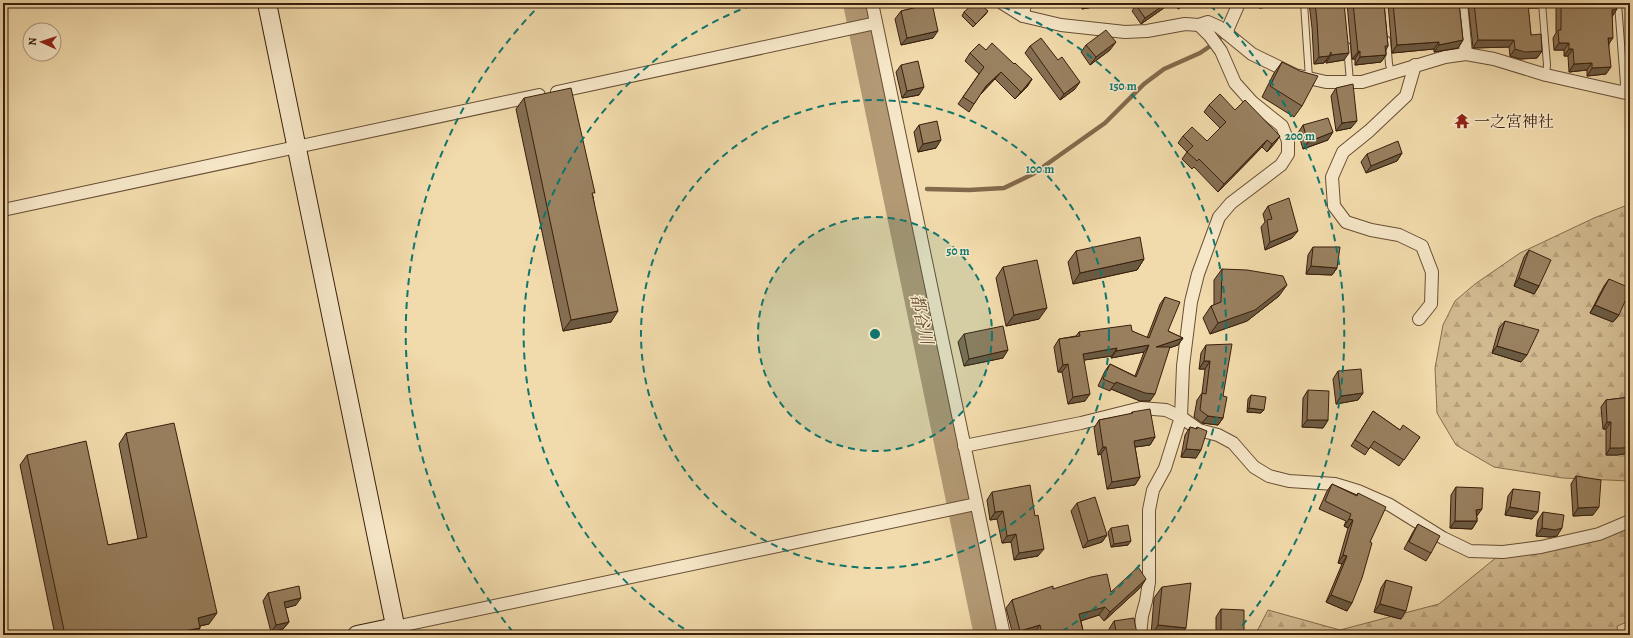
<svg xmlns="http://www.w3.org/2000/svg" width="1633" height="638" font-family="Alegreya,'Noto Serif JP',serif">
<defs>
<pattern id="forest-firs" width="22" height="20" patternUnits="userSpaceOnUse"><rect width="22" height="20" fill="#d2ba90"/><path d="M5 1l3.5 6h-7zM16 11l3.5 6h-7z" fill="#b59f7b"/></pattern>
</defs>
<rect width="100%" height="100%" fill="#f1daab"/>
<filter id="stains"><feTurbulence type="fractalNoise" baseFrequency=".005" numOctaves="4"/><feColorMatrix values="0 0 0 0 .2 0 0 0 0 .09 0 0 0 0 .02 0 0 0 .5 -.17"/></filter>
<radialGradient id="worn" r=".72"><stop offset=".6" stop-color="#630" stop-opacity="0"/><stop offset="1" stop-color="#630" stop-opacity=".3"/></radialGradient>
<!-- forest -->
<g fill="url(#forest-firs)" stroke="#866c4e">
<polygon points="1630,204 1630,481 1563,478 1494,467 1456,445 1437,413 1435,368 1443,325 1455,301 1475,284 1520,253 1594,218"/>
<polygon points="1630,521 1630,621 1617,626 1618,635 1255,635 1268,610 1340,630 1439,604 1503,552"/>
</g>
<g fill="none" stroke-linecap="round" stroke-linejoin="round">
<!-- stream -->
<polyline stroke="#83694b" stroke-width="4.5" points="927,189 969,190 1004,188 1033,174 1105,123 1144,84 1164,69 1200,53 1219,40 1223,30"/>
<!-- river -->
<polyline stroke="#b39a75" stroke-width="28" points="857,3 988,635"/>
<!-- lane casing -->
<g stroke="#684e34" stroke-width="8">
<g id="lane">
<polyline points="1304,3 1309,78"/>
<polyline points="1542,3 1547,65 1546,75"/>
<polyline points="1618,3 1624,84 1622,93"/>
<polyline points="1387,40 1389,64 1391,72"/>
<polyline points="1347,46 1350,82"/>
</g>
</g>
<!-- street casing -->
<g stroke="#684e34" stroke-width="14">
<g id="street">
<polyline points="872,3 1004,635"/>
<polyline points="1002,3 1023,16 1061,25 1125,32 1147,31 1185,24 1199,25 1208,22 1219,27 1252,54 1295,75 1326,82 1362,82 1445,57 1466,54 1494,59 1546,75 1630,94"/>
<polyline points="1461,3 1466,54"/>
<polyline points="1023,16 1025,3"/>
<polyline points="1226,33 1239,3"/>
<polyline points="1415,65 1406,96 1369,131 1343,152 1332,177 1334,206 1346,222 1371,230 1399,235 1422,246 1432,272 1431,304 1419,319"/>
<polyline points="557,92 876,23"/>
<polyline points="3,210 539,95"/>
<polyline points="964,446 1081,423 1141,408 1166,410 1181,417 1199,430 1218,435 1233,443 1254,467 1269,476 1289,481 1335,484 1358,491 1390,505 1443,538 1470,551 1503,552 1541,547 1599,534 1630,521"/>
<polyline points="395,627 976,504"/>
<polyline points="1140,635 1142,616 1146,601 1149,582 1149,510 1153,490 1165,468 1181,417 1183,366 1191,302 1198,274 1219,217 1231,203 1281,165 1288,154 1288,141 1282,126 1252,102 1235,83 1221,51 1210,36 1199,25"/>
</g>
</g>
<!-- secondary casing -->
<g stroke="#3a1f0c" stroke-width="20">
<g id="secondary">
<polyline points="267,3 397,635"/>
<polyline points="357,635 395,627"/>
</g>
</g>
<!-- lane -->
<use href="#lane" stroke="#f6e7c8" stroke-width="6"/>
<!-- street -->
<use href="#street" stroke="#f6e7c8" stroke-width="12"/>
<!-- secondary -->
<use href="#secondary" stroke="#f6e7c8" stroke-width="18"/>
</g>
<!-- wall -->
<g fill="#846e52" stroke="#3a1f0c">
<polygon points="916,3 932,3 933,38 901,45 895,19 901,11 913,8"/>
<polygon points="1081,3 1105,3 1104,5 1082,9"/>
<polygon points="1139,3 1171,3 1141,24 1132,11 1136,5"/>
<polygon points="1174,3 1187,3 1178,9"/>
<polygon points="1259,3 1300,3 1300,4 1259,8"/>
<polygon points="1309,3 1344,3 1344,60 1326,63 1326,60 1324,63 1314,64 1312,28"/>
<polygon points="1347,3 1384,3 1388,46 1386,50 1386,55 1381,62 1355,65 1355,59 1352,59"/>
<polygon points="1388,3 1459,3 1463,40 1458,48 1434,52 1434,49 1392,53"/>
<polygon points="1468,3 1541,3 1538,8 1528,8 1531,35 1542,51 1537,58 1520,59 1510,56 1509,47 1473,48"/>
<polygon points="1546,3 1617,3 1612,17 1609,44 1606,74 1587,76 1587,70 1569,72 1568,56 1564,56 1564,50 1554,50 1553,38 1556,33 1556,7 1547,7"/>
<polygon points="988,11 985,15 973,27 962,16 964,12"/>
<polygon points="1086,45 1110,50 1090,65 1081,52"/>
<polygon points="1030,46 1058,60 1075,89 1060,100 1025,53"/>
<polygon points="986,50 1014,64 1032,79 1027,87 1015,99 995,79 981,93 969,112 958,104 979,74 965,61 970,53"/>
<polygon points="1282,62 1302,106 1294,117 1262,97 1274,73"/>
<polygon points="901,65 919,95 902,98 896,72"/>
<polygon points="1336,88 1351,128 1336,131 1331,96"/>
<polygon points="524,98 593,196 611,322 563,331 516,109"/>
<polygon points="1209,105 1235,110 1280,136 1275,143 1267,152 1262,147 1218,192 1194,167 1192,169 1182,159 1187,152 1178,143 1183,136 1207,141 1220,128 1204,112"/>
<polygon points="919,125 936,148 918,152 914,132"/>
<polygon points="1303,125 1328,140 1303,149 1298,133"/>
<polygon points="1402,153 1397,161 1366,173 1361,162 1367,154"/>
<polygon points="1268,206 1292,238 1265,250 1261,227 1265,222 1263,214"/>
<polygon points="1313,247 1337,268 1332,275 1306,274 1308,255"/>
<polygon points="1529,250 1539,286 1534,294 1514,286 1524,257"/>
<polygon points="1076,251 1144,259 1137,270 1073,284 1068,262"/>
<polygon points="1003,267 1039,319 1006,326 996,278"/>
<polygon points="1222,269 1279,296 1247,321 1210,334 1203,318 1211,306 1214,305 1214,280"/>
<polygon points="1609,279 1619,315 1613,322 1590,313 1604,286"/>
<polygon points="1165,297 1168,331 1183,338 1178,345 1169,348 1150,401 1140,401 1111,389 1110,391 1098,386 1105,371 1110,364 1135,376 1144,352 1111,358 1112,356 1084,360 1085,401 1068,404 1062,372 1058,372 1054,347 1059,339 1076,336 1079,332 1132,331 1147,338 1160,304"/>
<polygon points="1505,321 1521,362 1492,353 1499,328"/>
<polygon points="964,334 1003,358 964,366 958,342"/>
<polygon points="1206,345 1223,396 1223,418 1218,425 1202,423 1194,417 1197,400 1202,393 1205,369 1199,369 1201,353"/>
<polygon points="1338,371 1363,393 1358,400 1336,404 1333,379"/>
<polygon points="1308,390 1328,420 1323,428 1302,427 1303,398"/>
<polygon points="1251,395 1264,410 1261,413 1247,412 1248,399"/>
<polygon points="1630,397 1630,453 1617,455 1606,455 1606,429 1603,429 1601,407 1606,400"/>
<polygon points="1373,411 1400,430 1420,437 1399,466 1370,447 1365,455 1351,446"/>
<polygon points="1132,412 1155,437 1150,445 1135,447 1140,477 1135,485 1107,489 1101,454 1098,455 1094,428 1099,420 1131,414"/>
<polygon points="1190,427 1196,429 1197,427 1196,458 1181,457 1185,435"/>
<polygon points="126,433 209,624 200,626 200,628 195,635 55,635 20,465 27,455 108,545 138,539 119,444"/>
<polygon points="1576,476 1593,515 1573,516 1571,484"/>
<polygon points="1332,484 1357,495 1358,493 1370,542 1347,611 1326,602 1342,564 1338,563 1348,528 1344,526 1346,521 1319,509 1327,491"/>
<polygon points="1456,487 1477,517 1477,521 1472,529 1450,528 1451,495"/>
<polygon points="1513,489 1532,519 1505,515 1508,496"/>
<polygon points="992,492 1038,556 1014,560 1011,542 1002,543 997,519 990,520 987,500"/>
<polygon points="1077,503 1107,535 1102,542 1083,548 1071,511"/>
<polygon points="1543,512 1557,536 1550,537 1536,536 1538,520"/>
<polygon points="1418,524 1431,553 1426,561 1404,549 1413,532"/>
<polygon points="1111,528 1128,545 1111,547 1108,532"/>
<polygon points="1386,580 1401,619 1374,612 1381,588"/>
<polygon points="1141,587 1104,621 1099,615 1081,621 1084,635 1035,635 1034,633 1026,635 1013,635 1006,608 1012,600 1053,589 1111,592"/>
<polygon points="1162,587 1181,635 1151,635 1154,598"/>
<polygon points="268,593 296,605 285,608 289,622 283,629 271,632 263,601"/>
<polygon points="1221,609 1244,635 1216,635 1216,617"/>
<polygon points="1114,621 1137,634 1136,635 1110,635 1109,629"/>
</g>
<!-- shaded-wall -->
<g fill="#6b5a42" stroke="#3a1f0c">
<polygon points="1086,3 1105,3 1104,5 1082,9"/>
<polygon points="1167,3 1171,3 1141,24 1145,18"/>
<polygon points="1184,3 1187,3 1178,9 1181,5"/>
<polygon points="1262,3 1300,3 1300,4 1259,8"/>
<polygon points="1526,3 1541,3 1538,8 1522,8"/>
<polygon points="1550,3 1558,3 1556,7 1547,7"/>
<polygon points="1617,9 1612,17 1612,10"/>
<polygon points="938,31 933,38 901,45 907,38"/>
<polygon points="1608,38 1613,38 1608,45"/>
<polygon points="1463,40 1458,48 1434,52 1439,45"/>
<polygon points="1478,40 1514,40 1509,47 1473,48"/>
<polygon points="1116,42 1110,50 1090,65 1096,57"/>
<polygon points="1439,42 1434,49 1392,53 1397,45"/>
<polygon points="1559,43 1569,43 1564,50 1554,50"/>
<polygon points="1515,49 1542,51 1537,58 1520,59 1510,56"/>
<polygon points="1569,49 1573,49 1568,56 1564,56"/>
<polygon points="1360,51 1355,59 1352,59 1358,52"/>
<polygon points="1349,53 1344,60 1326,63 1331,55"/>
<polygon points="1386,55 1381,62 1355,65 1360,57"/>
<polygon points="1329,56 1324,63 1314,64 1319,57"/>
<polygon points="1592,63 1587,70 1569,72 1574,64"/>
<polygon points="1611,67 1606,74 1587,76 1592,68"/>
<polygon points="1001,72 995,79 981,94 986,86"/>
<polygon points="1032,79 1027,87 1015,99 1021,92"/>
<polygon points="1080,82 1075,89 1060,100 1064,94"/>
<polygon points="924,87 919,95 902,98 907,91"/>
<polygon points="1357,121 1351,128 1336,131 1342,123"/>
<polygon points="1333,132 1328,140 1303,149 1308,142"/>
<polygon points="1280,136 1275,143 1267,152 1272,144"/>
<polygon points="941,140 936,148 918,152 923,144"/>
<polygon points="1267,140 1262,147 1218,192 1224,184"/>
<polygon points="1402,153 1397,161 1366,173 1371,166"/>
<polygon points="1298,231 1292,238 1265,250 1270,242"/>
<polygon points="1144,259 1137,270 1073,284 1080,273"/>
<polygon points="1311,266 1337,268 1332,275 1306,274"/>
<polygon points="1519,278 1539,286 1534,294 1514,286"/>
<polygon points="1287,285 1279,296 1247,321 1210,334 1218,323"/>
<polygon points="1595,305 1619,315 1613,322 1590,313"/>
<polygon points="1047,308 1039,319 1006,326 1014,315"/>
<polygon points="618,311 611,322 563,331 571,320"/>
<polygon points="1183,338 1178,345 1151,354 1156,347"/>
<polygon points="1149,345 1144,352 1111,358 1116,351"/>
<polygon points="1497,346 1527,355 1521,362 1492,353"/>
<polygon points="1117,348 1112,356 1078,361 1083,354"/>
<polygon points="1008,350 1003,358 964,366 969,359"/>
<polygon points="1204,361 1210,361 1205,369 1199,369"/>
<polygon points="1068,364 1062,372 1058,372 1063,365"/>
<polygon points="1116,382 1155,394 1150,401 1140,401 1111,389"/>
<polygon points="1363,393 1358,400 1336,404 1341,396"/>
<polygon points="1090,394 1085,401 1068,404 1073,397"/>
<polygon points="1249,408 1264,410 1261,413 1247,412"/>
<polygon points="1208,416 1223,418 1218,425 1202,423"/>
<polygon points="1307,420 1328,420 1323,428 1302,427"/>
<polygon points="1607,422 1611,422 1606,429 1603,429"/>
<polygon points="1155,437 1150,445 1128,448 1134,441"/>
<polygon points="1103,447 1106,447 1101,454 1098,455"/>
<polygon points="1630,447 1630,453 1617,455 1606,455 1610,448"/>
<polygon points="1186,449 1201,450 1196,458 1181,457"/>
<polygon points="1140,477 1135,485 1107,489 1112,482"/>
<polygon points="1510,507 1538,512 1532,519 1505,515"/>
<polygon points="1599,507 1593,515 1573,516 1578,508"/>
<polygon points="1482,509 1477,516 1476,510"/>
<polygon points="1003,511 997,519 990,520 995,512"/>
<polygon points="1349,519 1353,520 1348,528 1344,526"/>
<polygon points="1455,521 1477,521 1472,529 1450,528"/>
<polygon points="1542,528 1562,528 1557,536 1550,537 1536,536"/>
<polygon points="1016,534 1011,542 1002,543 1007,536"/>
<polygon points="1107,535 1102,542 1083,548 1088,541"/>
<polygon points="1131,541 1128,545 1111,547 1114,544"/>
<polygon points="1044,549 1038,556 1014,560 1019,553"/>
<polygon points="1343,555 1347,556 1342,564 1338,563"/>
<polygon points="1146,579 1141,587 1104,621 1110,612"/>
<polygon points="1331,595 1352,603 1347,611 1326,602"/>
<polygon points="301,598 296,605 279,610 284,602"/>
<polygon points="1380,604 1406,611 1401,619 1374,612"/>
<polygon points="1105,607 1099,615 1073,623 1079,614"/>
<polygon points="217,613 209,624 190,628 198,618"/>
<polygon points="289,622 283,629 271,632 276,625"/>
<polygon points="1040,625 1034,633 1026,635 1016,635 1020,631"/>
<polygon points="1158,625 1186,628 1181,635 1152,635"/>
<polygon points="200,628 195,635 175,635 179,632"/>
</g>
<!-- building -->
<g fill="#99805f" stroke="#3a1f0c">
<polygon points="917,3 932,3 938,31 907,38 901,11 918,7"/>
<polygon points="974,3 979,3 988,11 976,24 964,12"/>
<polygon points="1139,3 1167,3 1145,18 1136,5"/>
<polygon points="1179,3 1184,3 1181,5"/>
<polygon points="1315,3 1344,3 1349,53 1331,55 1331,52 1329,56 1319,57 1317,21"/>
<polygon points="1353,3 1384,3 1388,46 1385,46 1386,55 1360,57 1360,51 1358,52"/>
<polygon points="1393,3 1459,3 1463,40 1439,45 1439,42 1397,45"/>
<polygon points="1474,3 1528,3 1531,35 1541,34 1542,51 1525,52 1515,49 1514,40 1478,40"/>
<polygon points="1561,3 1617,3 1617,9 1612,10 1613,38 1608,38 1611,67 1592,68 1592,63 1574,64 1573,49 1569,49 1569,43 1559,43 1558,30 1561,30"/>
<polygon points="1106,30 1116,42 1096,57 1086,45"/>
<polygon points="1041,38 1058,60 1062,57 1080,82 1064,94 1030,46"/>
<polygon points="992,43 1014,64 1015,63 1032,79 1021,92 1001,72 986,86 974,104 963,97 984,67 970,53 979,44 986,50"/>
<polygon points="918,61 924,87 907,91 901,65"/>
<polygon points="1282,62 1300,71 1318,76 1302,106 1270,86"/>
<polygon points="1353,84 1357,121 1342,123 1336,88"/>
<polygon points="571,88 595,193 592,193 618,311 571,320 524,98"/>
<polygon points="1220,94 1235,110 1245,100 1280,136 1272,144 1267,140 1224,184 1199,159 1197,161 1187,152 1193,146 1183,136 1192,127 1207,141 1226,122 1209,105"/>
<polygon points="1328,118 1333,132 1308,142 1303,125"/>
<polygon points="937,121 941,140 923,144 919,125"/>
<polygon points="1398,141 1402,153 1371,166 1367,154"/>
<polygon points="1289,198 1298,231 1270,242 1267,220 1272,219 1268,206"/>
<polygon points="1140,237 1144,259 1080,273 1076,251"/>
<polygon points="1313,247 1340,247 1337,268 1311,266"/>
<polygon points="1529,250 1551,260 1539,286 1519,278"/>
<polygon points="1037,260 1047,308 1014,315 1003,267"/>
<polygon points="1222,269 1247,270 1283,276 1287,285 1255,310 1218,323 1211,306 1221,302"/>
<polygon points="1609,279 1630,288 1630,290 1619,315 1595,305"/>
<polygon points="1165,297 1180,302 1168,331 1183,338 1156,347 1170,347 1155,394 1145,393 1116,382 1115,384 1103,379 1110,364 1136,377 1149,345 1116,351 1117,348 1083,354 1090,394 1073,397 1068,364 1063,365 1059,339 1080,336 1079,332 1131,325 1132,331 1149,338"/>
<polygon points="1505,321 1539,330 1527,355 1497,346"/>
<polygon points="1003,326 1008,350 969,359 964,334"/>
<polygon points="1232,344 1223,396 1227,397 1223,418 1208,416 1200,410 1202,393 1206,394 1210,361 1204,361 1206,345"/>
<polygon points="1361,369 1363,393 1341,396 1338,371"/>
<polygon points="1308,390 1329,391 1328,420 1307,420"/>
<polygon points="1251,395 1266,397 1264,410 1249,408"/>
<polygon points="1630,397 1630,447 1622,448 1610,448 1611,422 1607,422 1606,400"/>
<polygon points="1150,409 1155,437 1134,441 1140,477 1112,482 1106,447 1103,447 1099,420 1133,413 1132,412"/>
<polygon points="1373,411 1400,430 1403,425 1420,437 1404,460 1374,441 1369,449 1355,440"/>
<polygon points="174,423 217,613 198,618 200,628 179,632 180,634 175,635 65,635 27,455 86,441 108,545 147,537 126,433"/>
<polygon points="1190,427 1197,429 1197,427 1207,431 1201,450 1186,449"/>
<polygon points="1576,476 1601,480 1599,507 1578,508"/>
<polygon points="1332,484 1357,496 1358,493 1386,507 1370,542 1372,543 1362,578 1352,603 1331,595 1347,556 1343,555 1353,520 1349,519 1351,514 1325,501"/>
<polygon points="1030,485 1035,516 1038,515 1044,549 1019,553 1016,534 1007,536 1003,511 995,512 992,492"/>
<polygon points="1456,487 1483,488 1482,509 1476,510 1477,521 1455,521"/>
<polygon points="1513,489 1540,492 1538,512 1510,507"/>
<polygon points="1095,497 1107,535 1088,541 1077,503"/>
<polygon points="1543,512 1564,515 1562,528 1555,530 1542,528"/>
<polygon points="1418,524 1440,536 1431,553 1409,542"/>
<polygon points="1128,525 1131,541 1114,544 1111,528"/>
<polygon points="1138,567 1146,579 1110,612 1105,607 1079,614 1084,635 1042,635 1040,625 1020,631 1012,600 1053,586 1053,589 1091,577 1107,574 1111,592"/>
<polygon points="1386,580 1412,587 1406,611 1380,604"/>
<polygon points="1191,583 1186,628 1158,625 1162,587"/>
<polygon points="299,586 301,598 284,602 289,622 276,625 268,593"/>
<polygon points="1221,609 1244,610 1244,635 1221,635"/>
<polygon points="1134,618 1137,634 1129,635 1117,635 1114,621"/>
</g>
<!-- distance rings -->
<circle cx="875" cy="334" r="117" fill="#0f766e" fill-opacity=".12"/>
<g fill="none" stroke="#0f766e" stroke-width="2" stroke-dasharray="7 5">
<circle cx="875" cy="334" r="117"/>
<circle cx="875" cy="334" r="234"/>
<path d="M694 635A351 351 0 0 1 758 3M992 3A351 351 0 0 1 1056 635"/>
<path d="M513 632A469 469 0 0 1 540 5M1210 5A469 469 0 0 1 1237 632"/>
</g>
<!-- icons -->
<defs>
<g id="temple-bare" transform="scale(1.2)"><path d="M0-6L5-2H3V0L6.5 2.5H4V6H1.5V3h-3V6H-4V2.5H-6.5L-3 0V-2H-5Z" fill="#8f2418" stroke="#f6e7c8" stroke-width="2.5" paint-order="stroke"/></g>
</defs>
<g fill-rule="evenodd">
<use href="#temple-bare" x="1462" y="121"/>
</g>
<g text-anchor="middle" stroke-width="3" stroke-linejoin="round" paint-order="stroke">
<!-- poi labels -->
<g font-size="16" fill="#3a1f0c" stroke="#f6e7c8" text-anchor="start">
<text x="1474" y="127">一之宮神社</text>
</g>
<!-- water labels -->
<g font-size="17" font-style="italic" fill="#644a31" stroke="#f6e7c8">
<text transform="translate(922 319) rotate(78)" y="6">都谷川</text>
</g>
</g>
<circle cx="875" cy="334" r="6" fill="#0f766e" stroke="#f6e7c8" stroke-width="2"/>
<g font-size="12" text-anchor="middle" font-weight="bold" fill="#0f766e" stroke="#f6e7c8" stroke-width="3" stroke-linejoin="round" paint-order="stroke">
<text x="1123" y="90">150 m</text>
<text x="1300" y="140">200 m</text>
<text x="1040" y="173">100 m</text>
<text x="958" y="255">50 m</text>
</g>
<!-- margin -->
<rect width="1633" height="638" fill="none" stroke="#f1daab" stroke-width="16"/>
<rect x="4" y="4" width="1625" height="630" fill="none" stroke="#3a1f0c" stroke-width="2"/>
<rect x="8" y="8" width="1617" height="622" fill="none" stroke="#3a1f0c"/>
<!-- north arrow -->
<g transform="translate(42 42) rotate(273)"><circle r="19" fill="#f6e7c8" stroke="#ab977d"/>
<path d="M0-3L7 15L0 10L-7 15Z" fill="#8f2418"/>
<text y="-6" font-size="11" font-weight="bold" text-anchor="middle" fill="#3a1f0c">N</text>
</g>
<rect width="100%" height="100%" filter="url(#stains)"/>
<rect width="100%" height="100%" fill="url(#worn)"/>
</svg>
